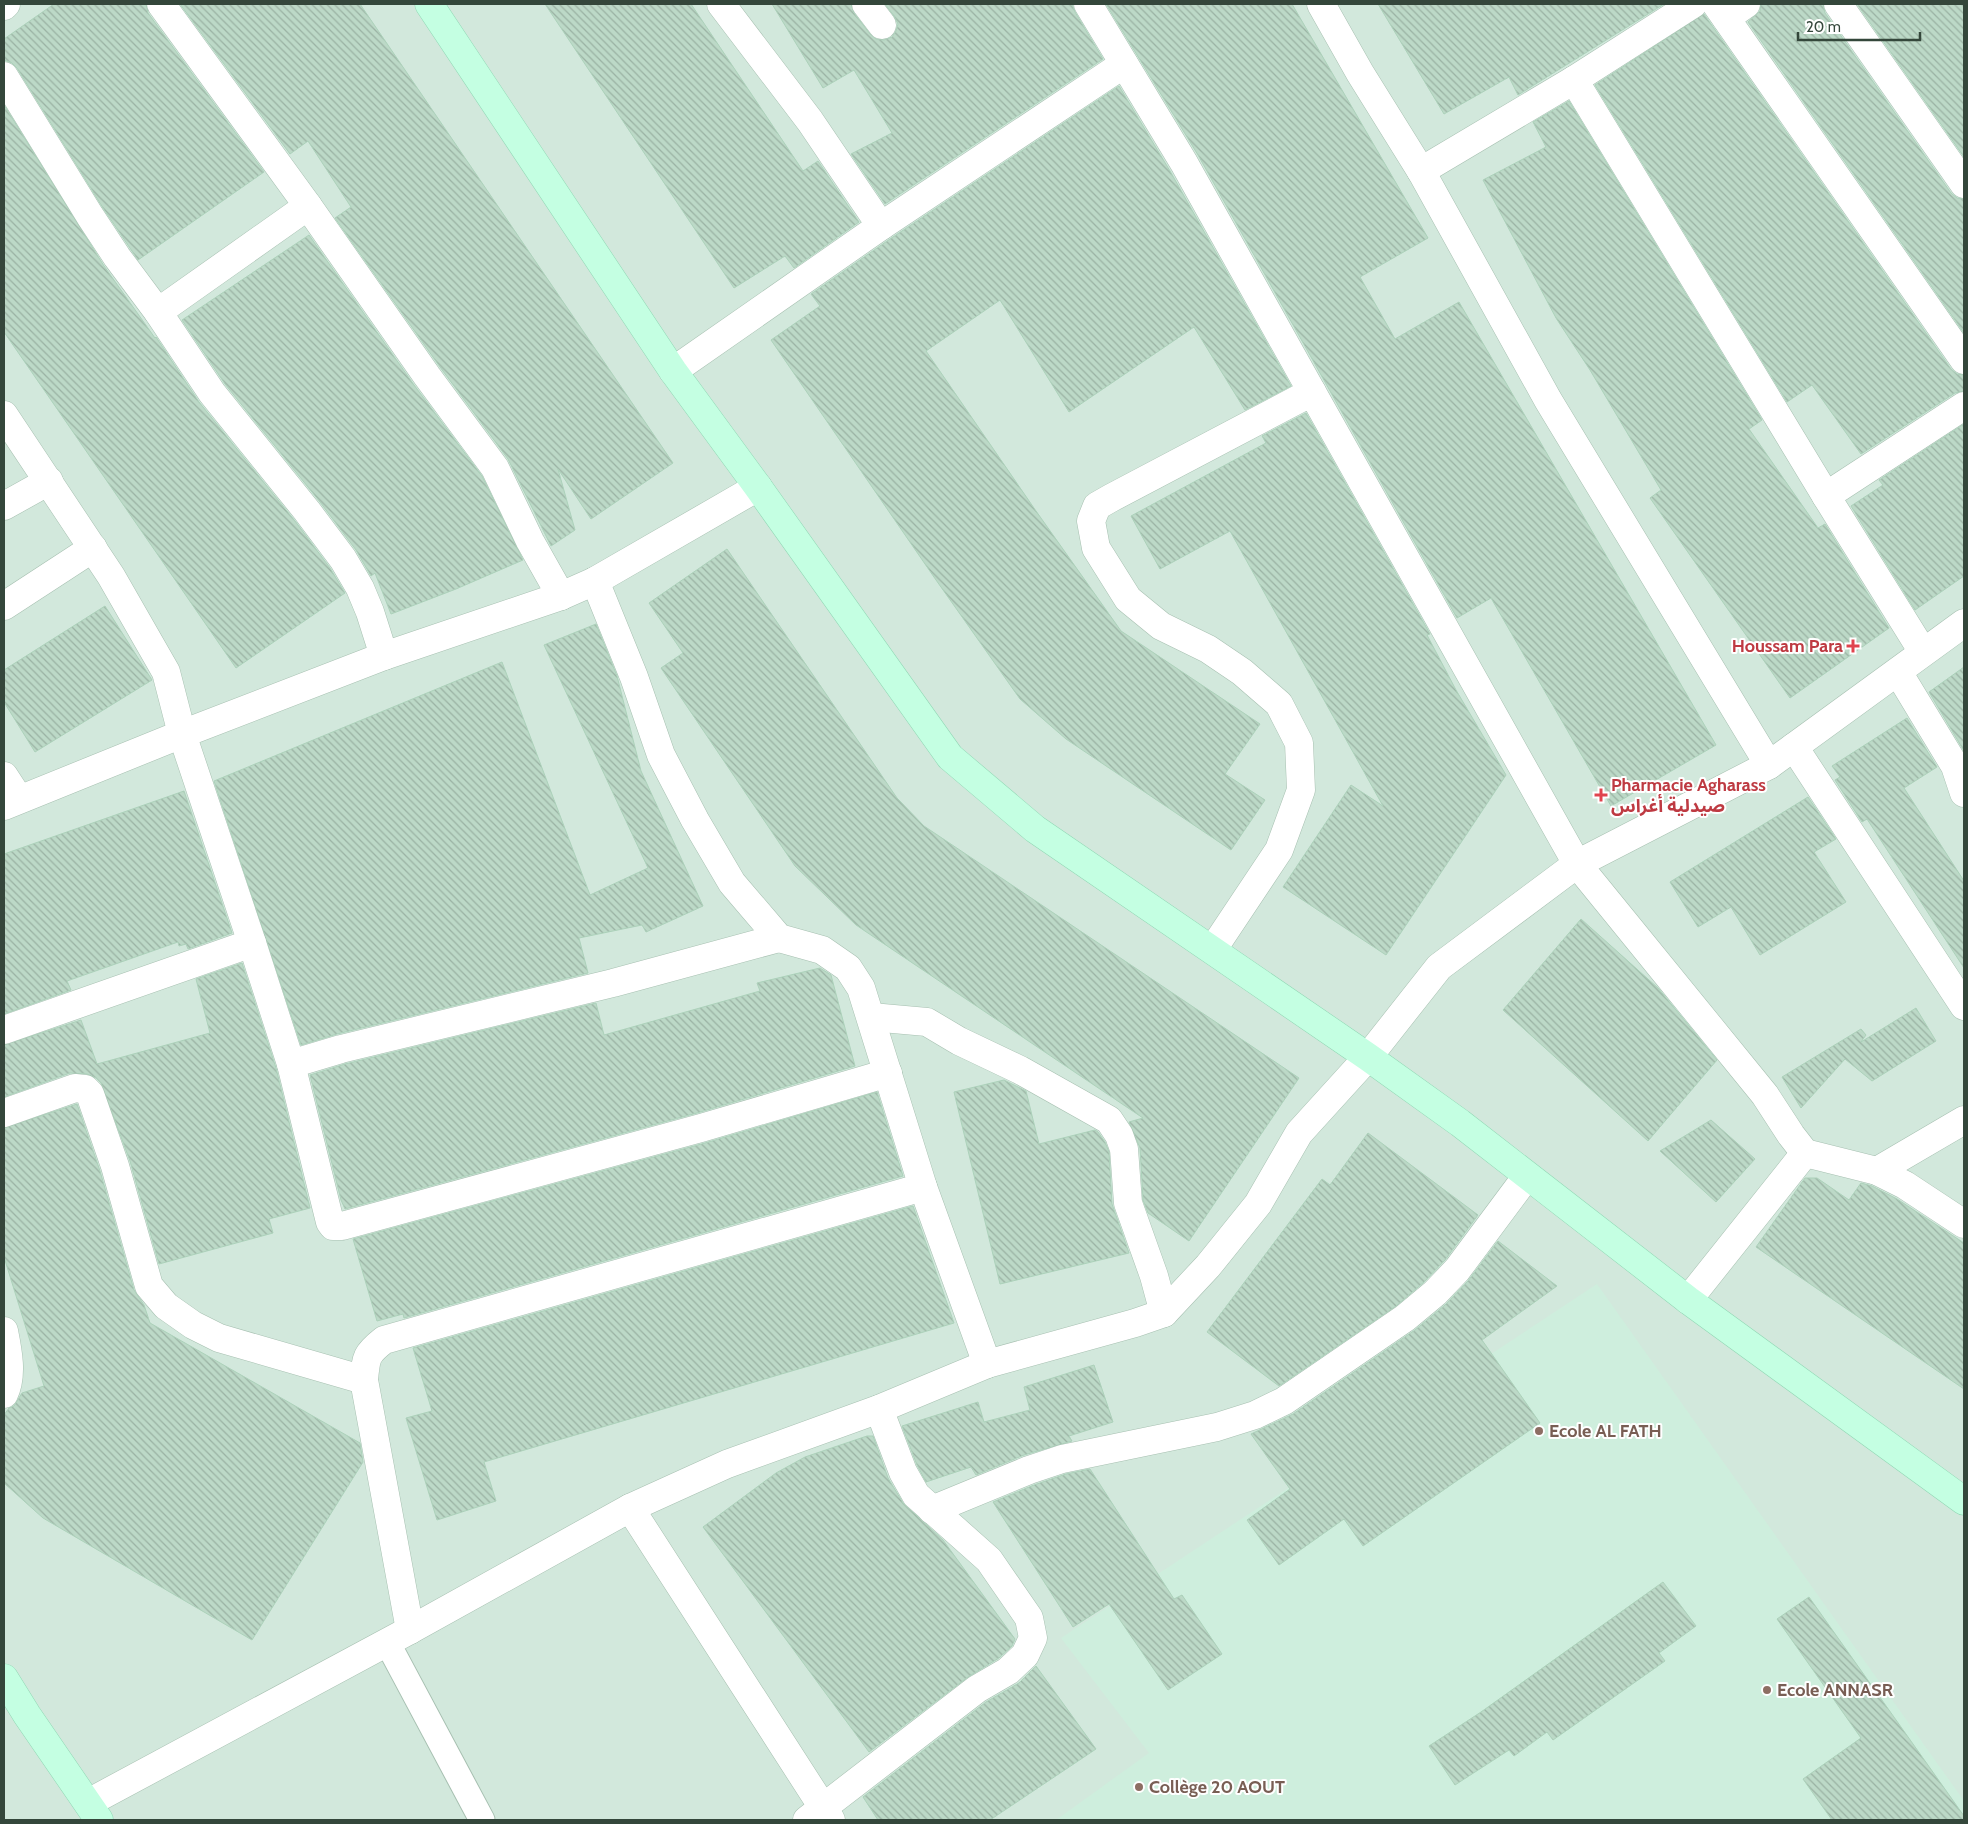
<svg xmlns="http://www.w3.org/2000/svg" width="1968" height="1824" font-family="Cabin,'Noto Sans Arabic',sans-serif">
<defs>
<pattern id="building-back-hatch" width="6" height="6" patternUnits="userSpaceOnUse" patternTransform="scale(1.25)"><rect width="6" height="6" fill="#bcd9c7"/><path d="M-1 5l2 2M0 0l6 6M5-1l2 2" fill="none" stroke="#9ab2a3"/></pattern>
</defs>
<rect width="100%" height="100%" fill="#e5f4ec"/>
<!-- residential -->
<rect fill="#d2e8dc" x="4" y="4" width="1960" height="1816"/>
<!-- education -->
<polygon fill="#ceeedd" points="1597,1284 1964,1801 1964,1820 1056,1820 1149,1753 1061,1638"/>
<!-- building -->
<g fill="url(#building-back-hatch)" stroke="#acd1ba">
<polygon points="54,4 146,4 148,13 264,172 138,260 103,208 17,68 12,63 4,60 4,39"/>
<polygon points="180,4 360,4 673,463 591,519 558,469 575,530 551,546 508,459 440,367 335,218 351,207 308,141 290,154"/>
<polygon points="545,4 691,4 803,171 818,161 859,222 794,268 785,256 734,288"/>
<polygon points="772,4 851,4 854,13 870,34 876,39 884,40 892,37 896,31 898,24 894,16 885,4 1072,4 1075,12 1103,59 885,204 851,154 892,133 854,70 823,88"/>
<polygon points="1106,4 1292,4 1428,238 1360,277 1395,339 1459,302 1716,745 1611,806 1491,598 1457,618 1198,155"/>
<polygon points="1378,4 1664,4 1518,95 1509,77 1444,114"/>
<polygon points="1761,4 1823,4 1825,13 1951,193 1957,198 1964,199 1964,333 1748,22 1760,11"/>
<polygon points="1857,4 1964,4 1964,157"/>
<polygon points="1704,14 1951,369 1957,374 1964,375 1964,391 1955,393 1861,454 1812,385 1787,402 1595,85"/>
<polygon points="1119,86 1170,171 1291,386 1245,410 1194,327 1069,412 1000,300 926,351 1036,511 1121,631 1260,724 1225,774 1265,800 1231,850 1066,739 1020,699 936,580 771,340 820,306 811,294 890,239"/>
<polygon points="1569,101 1762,420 1749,429 1818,528 1825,524 1889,628 1790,698 1650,498 1661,490 1590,370 1556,318 1483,180 1546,147 1533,122"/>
<polygon points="4,105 104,266 155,338 156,337 199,402 295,521 330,568 345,593 236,668 4,332"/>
<polygon points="309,235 414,385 482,476 523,560 456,589 391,614 375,573 371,576 356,550 320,502 225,384 182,320"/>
<polygon points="1306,413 1430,634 1427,635 1456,690 1506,775 1386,955 1283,887 1351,785 1383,806 1230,531 1160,569 1131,516 1266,443 1262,436"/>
<polygon points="1964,424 1964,576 1915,610 1851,506 1883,485 1879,480"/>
<polygon points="727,549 897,798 924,826 1299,1078 1189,1241 1148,1213 1143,1200 1140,1148 1129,1122 1143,1118 856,925 795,866 661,668 683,653 649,603"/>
<polygon points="105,606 152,680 35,752 4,702 4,670"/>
<polygon points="596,624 617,676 641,771 703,906 646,932 642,925 579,938 588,973 337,1034 301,1045 214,781 502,662 590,895 648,868 544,645"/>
<polygon points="1964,667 1964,751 1929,692"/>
<polygon points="1907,718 1937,767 1904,788 1964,881 1964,968 1867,819 1862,822 1835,780 1840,777 1832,766"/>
<polygon points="184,791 232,933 188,949 186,944 179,946 178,942 67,981 71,990 4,1014 4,854"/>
<polygon points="1808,797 1836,839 1814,852 1846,902 1760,955 1731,907 1698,927 1670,882"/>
<polygon points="1581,919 1658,988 1717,1060 1648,1141 1503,1010"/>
<polygon points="242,963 276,1068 310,1208 269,1219 273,1233 159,1264 130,1161 101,1083 96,1078 87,1074 70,1073 4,1097 4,1045 81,1020 97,1064 210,1033 196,979"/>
<polygon points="820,968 831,975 855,1066 697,1113 345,1209 341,1200 310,1075 345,1064 596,1003 604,1035 760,991 757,983"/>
<polygon points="1916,1008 1936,1041 1872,1081 1845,1059 1801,1108 1782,1077 1861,1029 1866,1035 1861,1042"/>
<polygon points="1004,1080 1026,1091 1039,1144 1095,1130 1098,1132 1105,1142 1109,1152 1112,1204 1129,1253 1000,1284 954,1092"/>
<polygon points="877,1092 903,1176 404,1318 403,1314 377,1321 353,1239 705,1143"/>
<polygon points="77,1104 100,1171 134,1290 144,1305 150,1323 360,1443 363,1462 252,1640 43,1518 4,1483 4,1415 9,1408 14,1406 22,1393 44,1386 4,1257 4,1128"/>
<polygon points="1711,1120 1755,1159 1716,1202 1660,1151"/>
<polygon points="1368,1133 1478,1215 1445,1260 1424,1282 1396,1306 1279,1386 1207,1332 1322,1179 1330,1185"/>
<polygon points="1805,1178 1817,1178 1849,1200 1861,1183 1872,1186 1897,1199 1964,1243 1964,1389 1756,1247"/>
<polygon points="913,1206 954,1323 484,1462 496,1501 437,1520 406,1418 432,1411 413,1348"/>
<polygon points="1498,1241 1557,1286 1482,1340 1540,1423 1363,1546 1344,1519 1279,1565 1247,1520 1290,1489 1251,1434 1293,1414 1415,1330 1445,1305 1468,1281"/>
<polygon points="1094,1365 1113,1422 1069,1436 1072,1441 1024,1455 976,1475 971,1467 926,1482 917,1465 902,1426 978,1402 984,1422 1030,1410 1024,1387"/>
<polygon points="867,1436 873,1436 888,1478 903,1503 943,1540 1015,1639 1012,1646 999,1658 968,1677 869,1752 703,1527 776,1473 805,1457"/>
<polygon points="1090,1469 1174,1599 1182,1595 1222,1654 1168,1690 1109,1604 1073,1627 993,1502 1034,1485 1066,1474"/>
<polygon points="1663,1582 1696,1626 1659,1653 1665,1661 1553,1740 1547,1732 1514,1756 1509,1750 1455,1785 1429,1746 1481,1712"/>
<polygon points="1809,1597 1964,1816 1964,1820 1832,1820 1803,1779 1861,1738 1777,1619"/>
<polygon points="1036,1666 1096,1749 990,1820 878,1820 863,1797 986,1702 1019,1683"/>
</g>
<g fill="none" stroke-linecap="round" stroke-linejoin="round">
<!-- lane casing -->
<g stroke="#a7c0b1" stroke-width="27">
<polyline id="lane" points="387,1642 482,1820"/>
</g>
<!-- street casing -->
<g stroke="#a7c0b1" stroke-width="29">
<g id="street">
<polyline points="161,4 308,206 427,376 495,468 530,541 561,596"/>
<polyline points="721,4 810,121 881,226"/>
<polyline points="866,4 882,25"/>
<polyline points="1088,4 1184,163 1312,392"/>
<polyline points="1321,4 1360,73 1421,171 1548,400 1769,765"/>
<polyline points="1716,4 1964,360"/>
<polyline points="1838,4 1964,184"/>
<polyline points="4,6 6,4"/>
<polyline points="1726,18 1746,4"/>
<polyline points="4,76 90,216 117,257 158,312 212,393 307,511 343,559 360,588 370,612 384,656"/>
<polyline points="1574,80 1826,496 1923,652"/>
<polyline points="1421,171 1574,80 1693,4"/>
<polyline points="158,312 308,206"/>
<polyline points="673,371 881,226 1124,64"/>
<polyline points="4,415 111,576 166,672 182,734 252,943 291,1064 330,1222 333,1226 342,1226 701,1128 888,1073"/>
<polyline points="1826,496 1964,406"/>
<polyline points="4,506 49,481"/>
<polyline points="595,581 634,677 661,755 695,820 732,883 779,938 822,950 848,968 861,988 923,1187 987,1364"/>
<polyline points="4,606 93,548"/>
<polyline points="1898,672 1955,766 1964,793"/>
<polyline points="1794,747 1964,1006"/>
<polyline points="4,776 19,799"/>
<polyline points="4,806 182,734 384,656 561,596 595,581 758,487"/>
<polyline points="1213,949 1279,850 1301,790 1299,743 1279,704 1242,672 1208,649 1161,626 1128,599 1096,548 1091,521 1097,506 1111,498 1312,392 1577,864 1765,1095 1791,1135 1805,1153 1877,1171 1905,1185 1964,1224"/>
<polyline points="871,1017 927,1022 959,1041 1020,1070 1109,1120 1119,1135 1124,1149 1128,1203 1154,1276 1164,1313"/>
<polyline points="4,1030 252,943"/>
<polyline points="291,1064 341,1049 613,983 779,938"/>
<polyline points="4,1113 75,1088 85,1089 90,1094 115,1166 149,1286 166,1306 193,1325 219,1338 364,1380"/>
<polyline points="1877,1171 1964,1120"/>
<polyline points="1688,1300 1805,1153"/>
<path d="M4,1331C8,1351 13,1376 4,1394"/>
<polyline points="630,1508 831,1820"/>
<polyline points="932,1510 1029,1470 1062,1459 1217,1427 1255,1415 1284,1401 1405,1318 1435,1293 1457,1270 1527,1176"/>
<path d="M410,1630L364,1380C366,1357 366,1354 384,1340L923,1187"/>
<polyline points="88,1803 410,1630 630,1508 727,1464 879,1409 987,1364 1135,1323 1164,1313 1208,1266 1258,1204 1299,1133 1368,1057 1439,967 1577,864 1769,765 1964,623"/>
<polyline points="807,1820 977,1689 1008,1671 1025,1655 1033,1638 1029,1618 989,1560 916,1495 903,1472 879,1409"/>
</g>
</g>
<!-- secondary casing -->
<g stroke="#91d7b4" stroke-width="29">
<g id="secondary">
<polyline points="429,4 673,371 758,487 950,757 1035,829 1368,1057 1460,1123 1688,1300 1964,1501"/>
<polyline points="4,1678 27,1715 99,1820"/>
</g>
</g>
<!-- lane -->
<use href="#lane" stroke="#fff" stroke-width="25"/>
<!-- street -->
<use href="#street" stroke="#fff" stroke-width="28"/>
<!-- secondary -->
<use href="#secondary" stroke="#c4ffe2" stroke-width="28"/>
</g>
<!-- markers -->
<g fill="#e0444e" stroke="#fff" stroke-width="2">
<path d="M1850.5 638.5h5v5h5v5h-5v5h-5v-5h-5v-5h5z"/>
<path d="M1598.5 787.5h5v5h5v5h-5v5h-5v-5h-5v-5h5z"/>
</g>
<g fill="#8d6e63" stroke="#fff" stroke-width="2">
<circle cx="1539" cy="1431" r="5"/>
<circle cx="1767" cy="1690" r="5"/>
<circle cx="1139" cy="1787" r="5"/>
</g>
<g text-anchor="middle" stroke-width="4" stroke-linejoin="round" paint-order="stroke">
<!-- health labels -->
<g font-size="18" font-weight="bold" fill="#be3a42" stroke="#fff" text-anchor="end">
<text x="1843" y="652">Houssam Para</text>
<text x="1611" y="791" text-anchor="start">Pharmacie Agharass<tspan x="1611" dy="21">صيدلية أغراس</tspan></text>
</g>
<!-- education labels -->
<g font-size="18" font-weight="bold" fill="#785e54" stroke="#fff" text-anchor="start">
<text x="1549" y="1437">Ecole AL FATH</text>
<text x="1777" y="1696">Ecole ANNASR</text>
<text x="1149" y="1793">Collège 20 AOUT</text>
</g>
</g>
<!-- border -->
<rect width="1968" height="1824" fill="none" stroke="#34473b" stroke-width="10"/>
<!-- scale -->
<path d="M1798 32v8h122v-8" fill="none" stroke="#34473b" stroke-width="2.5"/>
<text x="1806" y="32" font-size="15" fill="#34473b" stroke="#ffffff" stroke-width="4" paint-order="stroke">20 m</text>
</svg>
